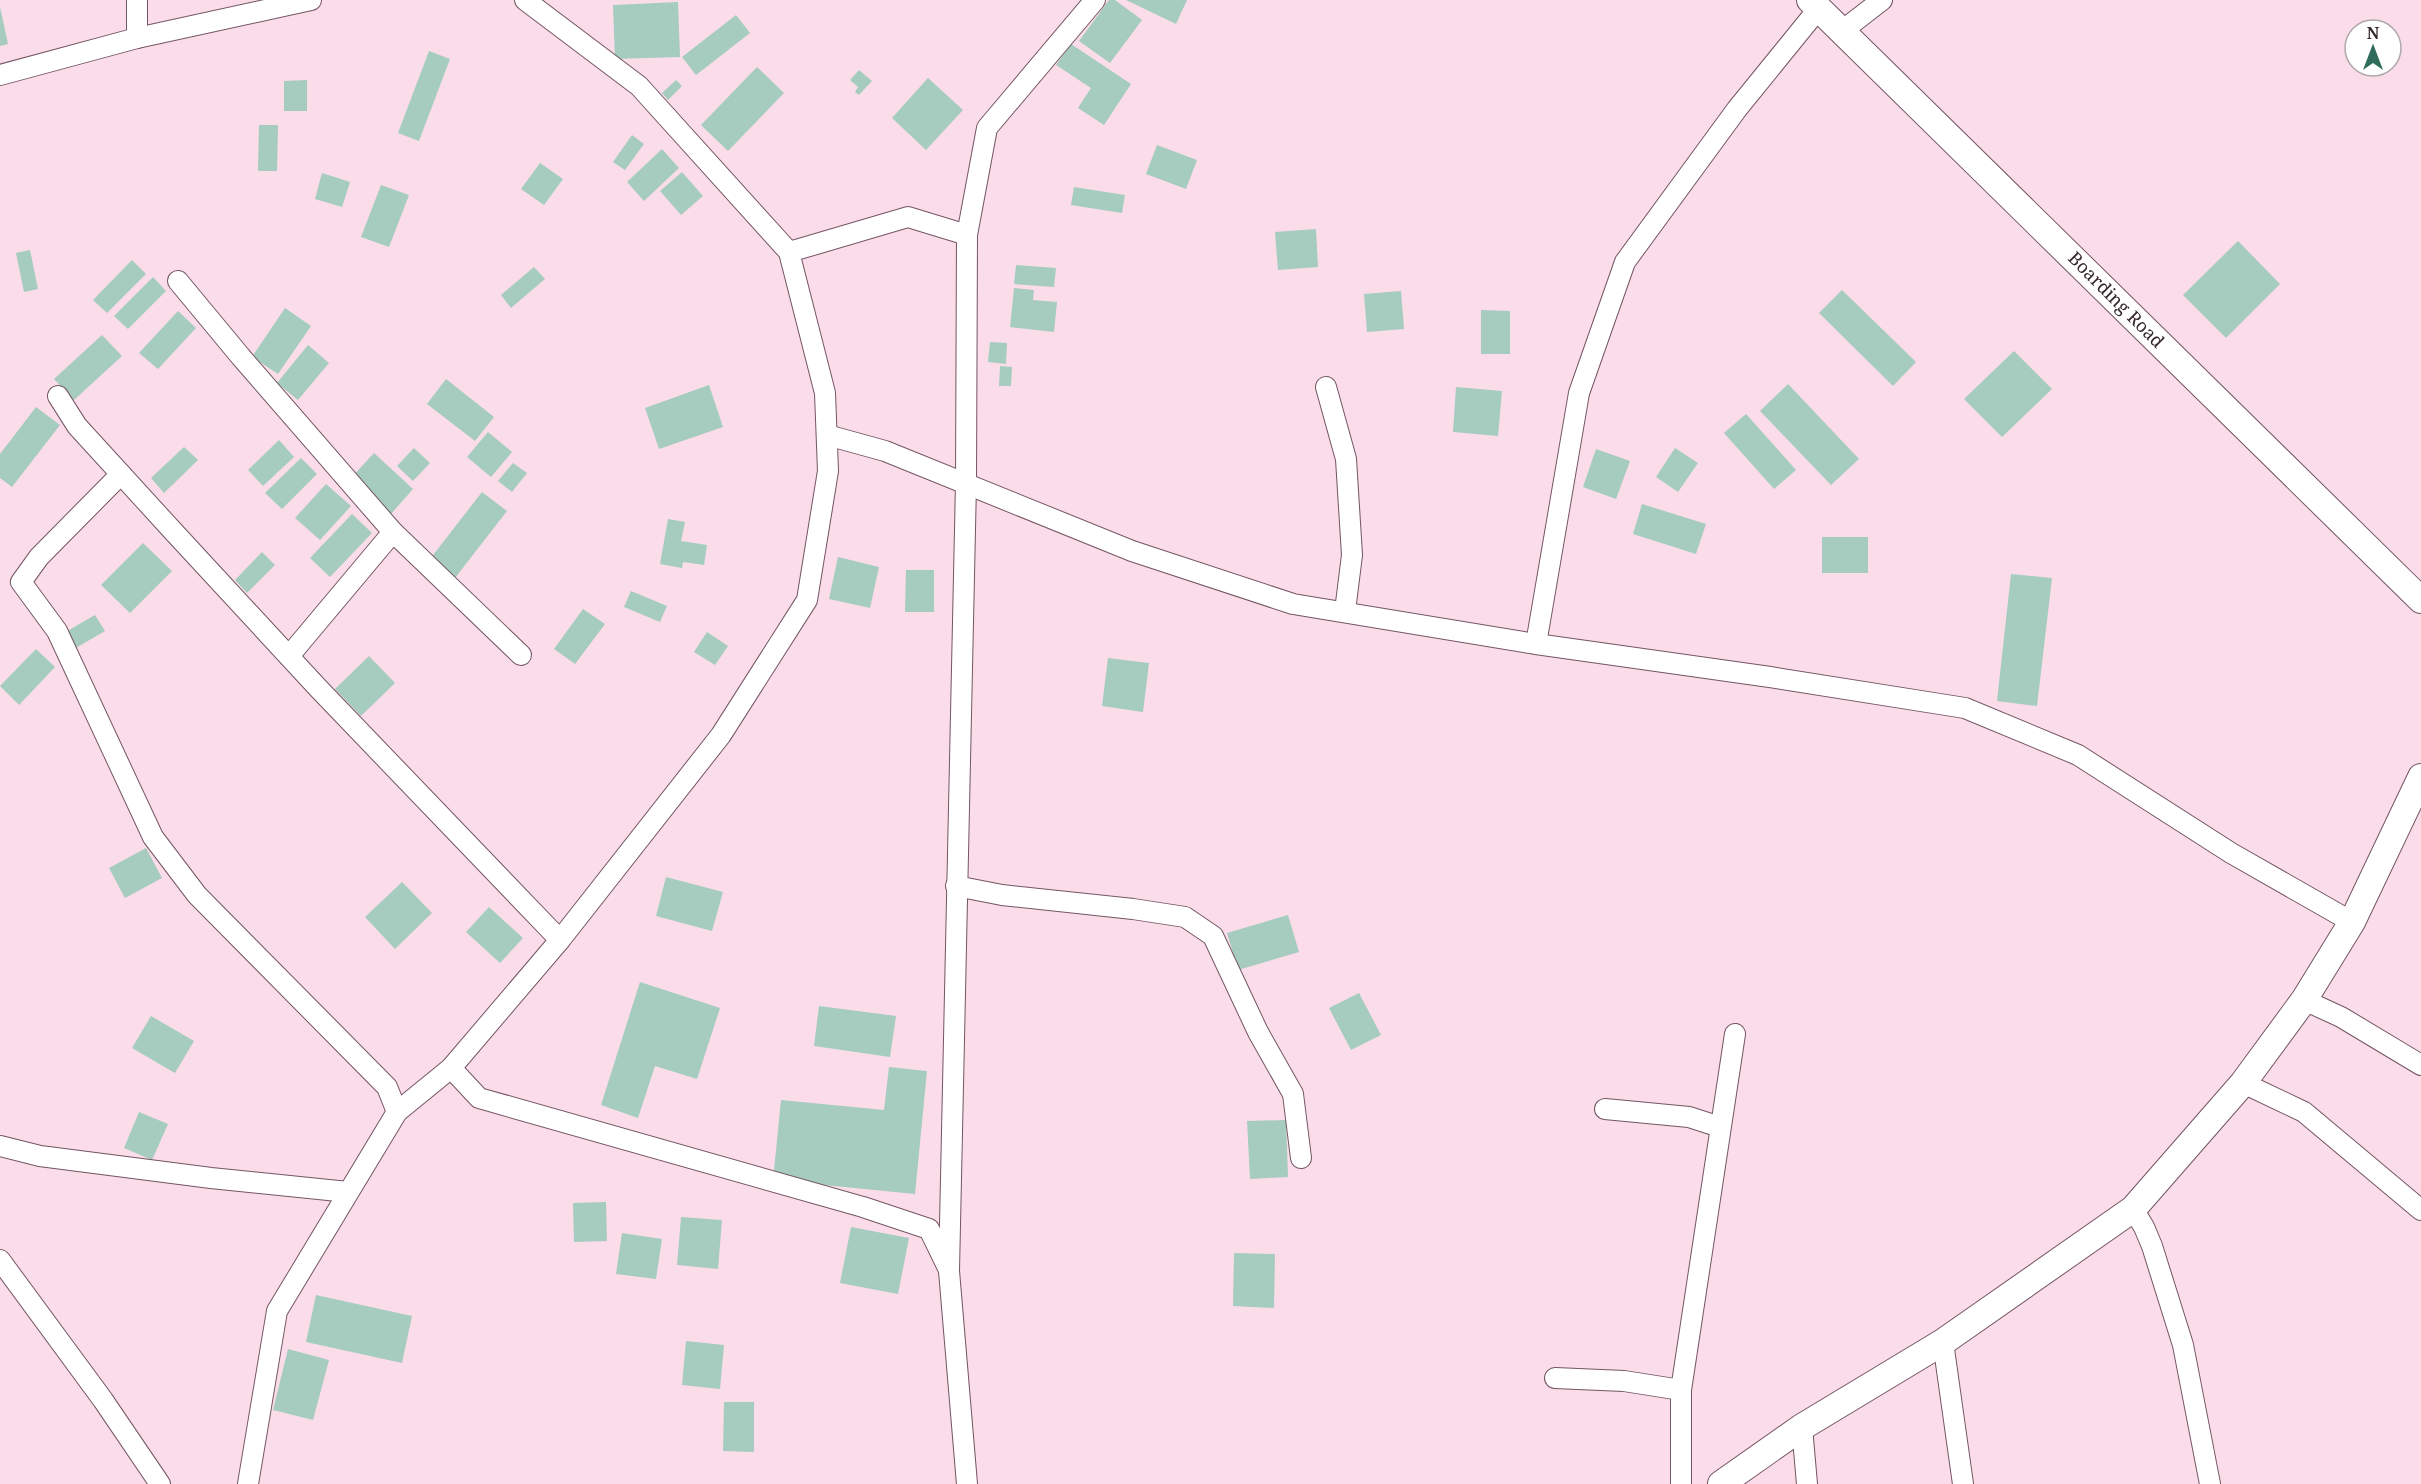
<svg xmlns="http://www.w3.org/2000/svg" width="2421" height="1484" font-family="'Noto Serif',serif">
<rect width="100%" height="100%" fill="#fadde9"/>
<!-- building -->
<g fill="#a5ccbe">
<polygon points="1109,0 1115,0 1142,20 1110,63 1079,41"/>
<polygon points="1126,0 1187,0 1176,24"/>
<polygon points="678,2 680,57 615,59 613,5"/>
<polygon points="0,7 8,44 0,46"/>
<polygon points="736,15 750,33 696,75 682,57"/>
<polygon points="1071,44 1131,84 1104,125 1078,108 1091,88 1056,65"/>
<polygon points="429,51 450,59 419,141 398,133"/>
<polygon points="757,67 784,93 728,151 701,125"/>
<polygon points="859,70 872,81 859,95 855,92 858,87 850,80"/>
<polygon points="928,78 963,110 926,150 892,118"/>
<polygon points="307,80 307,111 284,111 284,81"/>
<polygon points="676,80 682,86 668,100 662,93"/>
<polygon points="259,125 278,125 277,171 258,171"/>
<polygon points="632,135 644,144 625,170 613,162"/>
<polygon points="1157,145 1197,160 1186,189 1146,174"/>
<polygon points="662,149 679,168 644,201 627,182"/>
<polygon points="540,163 563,179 544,205 521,189"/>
<polygon points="682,172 703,196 681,215 660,191"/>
<polygon points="322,173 350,182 342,207 315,199"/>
<polygon points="381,185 409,195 389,247 361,237"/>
<polygon points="1074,187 1125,195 1122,213 1071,205"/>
<polygon points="1316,229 1318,267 1278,270 1275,232"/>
<polygon points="2238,241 2280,284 2226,338 2183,295"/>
<polygon points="30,250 38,289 24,292 16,253"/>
<polygon points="132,260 146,274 107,313 93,300"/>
<polygon points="1016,265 1056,268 1054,287 1014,284"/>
<polygon points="534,267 545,279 511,308 501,295"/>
<polygon points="153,277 166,291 128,329 114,316"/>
<polygon points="1014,288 1034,290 1033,300 1057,302 1054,332 1010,327"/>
<polygon points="1842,290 1916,362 1893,386 1819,313"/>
<polygon points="1401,291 1404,329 1367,332 1364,294"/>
<polygon points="285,308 311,326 278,374 252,357"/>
<polygon points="1481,310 1510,311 1510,354 1481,354"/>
<polygon points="178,311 196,328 158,369 139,353"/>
<polygon points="102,335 122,356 74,400 54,379"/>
<polygon points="990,342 1007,343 1006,364 988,362"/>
<polygon points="308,345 329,363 298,400 277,383"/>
<polygon points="2014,351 2052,389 2002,437 1964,399"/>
<polygon points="1000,366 1012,367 1011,386 999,386"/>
<polygon points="446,379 494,417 475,441 427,404"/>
<polygon points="1788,384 1859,459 1831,485 1760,411"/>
<polygon points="709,385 723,427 659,449 645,408"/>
<polygon points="1456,387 1502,391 1498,436 1453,432"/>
<polygon points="36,407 60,425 12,487 0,478 0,454"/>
<polygon points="1746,414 1796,470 1774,489 1724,433"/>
<polygon points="488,432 512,452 491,477 467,457"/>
<polygon points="279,440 294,457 263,486 248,470"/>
<polygon points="184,447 198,460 164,493 151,478"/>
<polygon points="414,448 430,463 413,481 397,466"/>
<polygon points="1675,448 1698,463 1678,492 1656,477"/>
<polygon points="1596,449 1630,461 1616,499 1583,487"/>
<polygon points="374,453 413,489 391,514 351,478"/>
<polygon points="301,458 317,474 282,509 265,493"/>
<polygon points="513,463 527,473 512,492 498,481"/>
<polygon points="326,484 351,506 320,540 295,518"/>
<polygon points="482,492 507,511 455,578 430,559"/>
<polygon points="1642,504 1706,524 1696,554 1633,534"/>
<polygon points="352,514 372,533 330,577 310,558"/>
<polygon points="668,519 685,522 681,541 707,545 704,565 683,562 682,568 660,564"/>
<rect x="1822" y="537" width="46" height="36"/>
<polygon points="143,543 172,571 130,613 101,585"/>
<polygon points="262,552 275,565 247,593 235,580"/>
<polygon points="838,557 879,567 870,608 829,599"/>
<polygon points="906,570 934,570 934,612 905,612"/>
<polygon points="2011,574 2052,578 2037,706 1997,701"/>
<polygon points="631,591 667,606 660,622 624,607"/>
<polygon points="583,609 605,624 575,664 554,649"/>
<polygon points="95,615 105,631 74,649 64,633"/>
<polygon points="707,632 728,646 715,665 694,652"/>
<polygon points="36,649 55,667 19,705 0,686"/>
<polygon points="369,656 395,683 361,716 335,689"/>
<polygon points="1108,658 1149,663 1143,712 1102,706"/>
<polygon points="146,848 162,878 125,898 109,868"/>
<polygon points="666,877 723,892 712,931 656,916"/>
<polygon points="402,882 432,913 395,949 365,917"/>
<polygon points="489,907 523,938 500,963 466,932"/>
<polygon points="1288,915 1299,952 1238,970 1227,933"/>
<polygon points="640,982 720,1008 697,1079 655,1066 638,1118 601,1105"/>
<polygon points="1359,993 1381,1035 1351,1050 1329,1008"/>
<polygon points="819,1006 896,1016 890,1057 814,1046"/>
<polygon points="151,1016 194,1041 175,1073 132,1048"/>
<polygon points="889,1067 927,1071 915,1194 773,1180 781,1100 884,1110"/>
<polygon points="139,1112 168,1124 152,1160 124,1148"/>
<polygon points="1286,1120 1288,1177 1250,1179 1247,1121"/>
<polygon points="606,1202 607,1241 574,1242 573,1203"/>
<polygon points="681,1217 722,1220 718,1269 677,1265"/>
<polygon points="851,1227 909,1238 898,1294 840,1283"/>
<polygon points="622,1233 662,1239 656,1279 616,1274"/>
<polygon points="1234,1253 1275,1254 1274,1308 1233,1306"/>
<polygon points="316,1295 412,1316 402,1363 306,1342"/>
<polygon points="686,1341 724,1345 720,1389 682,1385"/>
<polygon points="288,1349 329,1360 313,1420 273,1410"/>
<polygon points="724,1402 754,1402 754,1452 723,1451"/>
</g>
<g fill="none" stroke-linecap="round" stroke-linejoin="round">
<!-- minor casing -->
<g stroke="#745563" stroke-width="22">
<g id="minor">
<polyline points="1842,31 1882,0"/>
<polyline points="137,38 137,0"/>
<polyline points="0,75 137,38 311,0"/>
<polyline points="789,252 908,217 967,235"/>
<polyline points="178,281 241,357 393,532 289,656"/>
<polyline points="1326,387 1346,459 1352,555 1345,611"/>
<polyline points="58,396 77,426 172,530 319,689 560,940"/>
<polyline points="827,435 885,451 1132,551 1293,604 1536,644 1770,677 1965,708 2078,755 2231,853 2352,922"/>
<polyline points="121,474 39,557 21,582 57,631 153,837 197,895 387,1087 397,1112"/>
<polyline points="393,532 521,655"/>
<polyline points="1536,644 1579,393 1625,262 1737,109 1819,8"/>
<polyline points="956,886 1002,895 1133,909 1185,917 1213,936 1258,1032 1293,1094 1301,1158"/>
<polyline points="2304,1000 2341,1017 2421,1065"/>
<polyline points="451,1068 479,1098 863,1207 929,1229 948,1268"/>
<polyline points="2243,1083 2304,1112 2421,1210"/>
<polyline points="1605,1109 1689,1117 1720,1127"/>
<polyline points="0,1146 40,1156 211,1178 348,1192"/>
<polyline points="2133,1209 2144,1227 2152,1246 2183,1345 2210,1484"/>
<polyline points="0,1260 103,1400 160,1484"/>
<polyline points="1943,1342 1963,1484"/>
<polyline points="1555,1378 1624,1381 1681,1390"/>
<polyline points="1802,1427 1807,1484"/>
<polyline points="248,1484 277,1311 397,1112 451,1068 560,940 721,735 807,600 828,471 825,393 789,252 639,86 525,0"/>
<polyline points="967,1484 949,1271 966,483 967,235 987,128 1095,0"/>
<polyline points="1681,1484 1681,1390 1735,1034"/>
</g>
</g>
<!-- major casing -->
<g stroke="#745563" stroke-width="28">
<g id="major">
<polyline points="1810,0 2421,600"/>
<polyline points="1721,1484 1802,1427 1943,1342 2133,1209 2243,1083 2304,1000 2352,922 2421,777"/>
</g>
</g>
<!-- minor -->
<use href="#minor" stroke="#fff" stroke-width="20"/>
<!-- major -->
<use href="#major" stroke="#fff" stroke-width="26"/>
</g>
<g text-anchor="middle" stroke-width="4.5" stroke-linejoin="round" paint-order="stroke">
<!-- street labels -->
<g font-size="18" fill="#34262c" stroke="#fff">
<text transform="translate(2116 300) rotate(45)" y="6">Boarding Road</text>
</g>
</g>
<!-- north arrow -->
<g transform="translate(2373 48)"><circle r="28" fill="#ffffff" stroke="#aea8ab" stroke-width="1.5"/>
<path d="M0-4.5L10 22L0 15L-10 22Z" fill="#2f6d5a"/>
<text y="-9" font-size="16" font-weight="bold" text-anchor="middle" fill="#34262c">N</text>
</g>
</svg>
